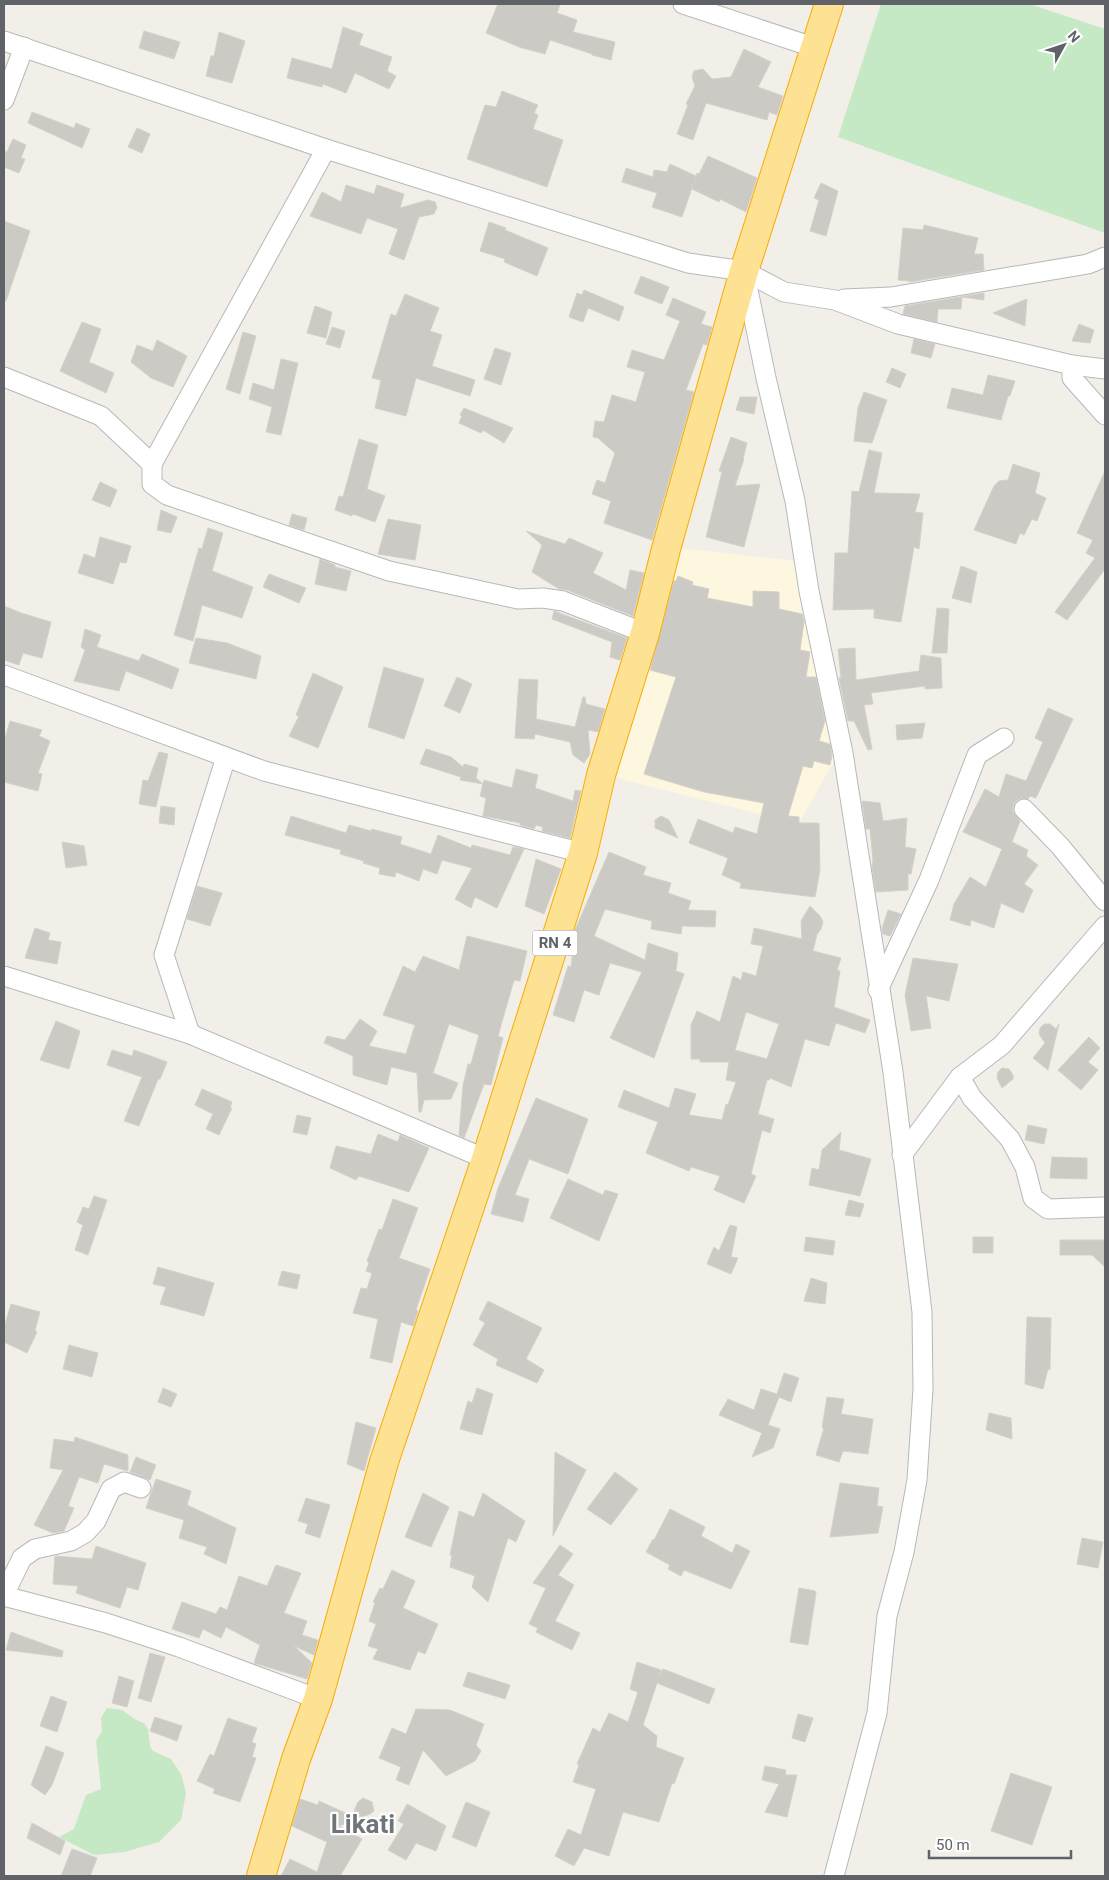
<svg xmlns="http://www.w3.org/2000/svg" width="1109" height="1880" font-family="Roboto,sans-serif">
<rect width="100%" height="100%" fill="#f1efe8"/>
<!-- commercial -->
<polygon fill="#fef7e0" points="667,547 795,561 839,753 798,824 601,774"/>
<!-- green -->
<g fill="#c5e8c5">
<polygon points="881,4 1029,4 1105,29 1105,233 838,137"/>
<polygon points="107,1708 122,1710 136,1720 144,1723 148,1729 150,1746 153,1751 171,1759 181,1774 186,1793 181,1820 159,1842 124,1852 94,1855 59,1837 74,1829 86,1795 101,1789 96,1741 102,1731 101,1718"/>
</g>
<!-- building -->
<g fill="#cccac5" stroke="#d6d1c6" fill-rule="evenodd">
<polygon points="498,4 560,4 557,13 577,20 573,32 615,42 611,60 592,55 592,54 550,40 545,54 519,47 486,33"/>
<polygon points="343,27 363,34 359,45 392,57 387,71 396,76 389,89 355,73 346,93 323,84 322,87 287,78 292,58 332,69"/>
<polygon points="144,31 180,42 174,59 139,48"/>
<polygon points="219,32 245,41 232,83 206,76 211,56 214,56"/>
<polygon points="744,49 771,62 758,87 783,96 777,115 769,112 767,120 706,103 693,140 677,134 688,105 686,104 695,86 692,77 694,71 703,69 712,79 731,77"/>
<polygon points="502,91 538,105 534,113 538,115 533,129 563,140 547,187 467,159 485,105 496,107"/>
<polygon points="32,112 74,128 76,123 90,129 82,148 28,123"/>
<polygon points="137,128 150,134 142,153 128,147"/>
<polygon points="13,139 26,145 21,158 25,159 19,173 4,167 4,151 7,152"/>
<polygon points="708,156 757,178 746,212 720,199 719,202 692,189 697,173 699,174"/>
<polygon points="670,164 696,176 682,217 652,207 657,193 622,182 626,168 653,177 654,170 667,172"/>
<polygon points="821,183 838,191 826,236 810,231 819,200 814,198"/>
<polygon points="346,185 374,194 377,185 404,194 400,208 428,200 435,202 437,207 434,214 419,217 404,260 389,254 398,229 367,218 361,234 310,216 322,192 341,202"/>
<polygon points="4,221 30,231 6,301 4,301"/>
<polygon points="489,222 506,228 505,230 548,248 537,276 504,262 505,259 480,251"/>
<polygon points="924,225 978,238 974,254 983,254 984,270 909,282 910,281 898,280 903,228 923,230"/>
<polygon points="641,276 669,287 662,304 634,293"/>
<polygon points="584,290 624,307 619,321 588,308 583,322 569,317 577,293 582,295"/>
<polygon points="984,293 984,300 962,297 961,309 938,309 937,322 903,314 905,306"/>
<polygon points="405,294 439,308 430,331 442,335 432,366 475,380 470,396 416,378 406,416 375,408 381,380 372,378 391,314 396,316"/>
<polygon points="673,298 706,312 701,324 712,327 707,345 703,344 686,390 694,392 652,540 604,523 611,501 592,494 597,480 605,483 615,453 598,438 593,437 595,421 604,422 612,395 636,402 645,372 627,367 632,350 664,360 680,321 666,315"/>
<polygon points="1027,299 1025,326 993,313"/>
<polygon points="315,306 332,312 326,338 307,333"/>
<polygon points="82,322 101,329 89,362 114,373 106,393 60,371"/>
<polygon points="1079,324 1094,330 1090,343 1072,341"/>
<polygon points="332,327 345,331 340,348 326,344"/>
<polygon points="243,332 256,336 240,394 226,389"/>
<polygon points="914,339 935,344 931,358 911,353"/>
<polygon points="157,340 187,356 173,387 151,378 131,362 137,345 153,351"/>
<polygon points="495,348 511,353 501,385 484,379"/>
<polygon points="281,359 298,363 281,435 266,432 272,407 249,399 253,383 274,390"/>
<polygon points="892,368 906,374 900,388 886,382"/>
<polygon points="988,375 1015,381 1010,396 1008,396 1001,420 947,408 952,388 983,395"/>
<polygon points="864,392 887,400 872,443 854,441 858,408"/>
<polygon points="740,397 757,397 754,414 736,410"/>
<polygon points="464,408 513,428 504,443 483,430 481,433 459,423 462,416 460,415"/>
<polygon points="731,437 747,443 743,459 744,459 735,486 760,484 744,547 706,537 722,472 719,471"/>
<polygon points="359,439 378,445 367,489 385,496 375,522 353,514 352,516 335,510 339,496 343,497"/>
<polygon points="869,450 882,453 874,493 920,494 915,512 923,513 919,549 914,547 901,622 874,618 874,609 833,610 835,553 848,553 852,491 859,492"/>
<polygon points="1013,464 1040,473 1035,493 1046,498 1037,521 1032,519 1024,535 1020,533 1016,544 974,530 994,486 999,481 1008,480"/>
<polygon points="1105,471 1105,569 1067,620 1055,612 1095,558 1086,553 1093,540 1077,533"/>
<polygon points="100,482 117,490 110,507 92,500"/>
<polygon points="161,510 177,517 171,533 157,530"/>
<polygon points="292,514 307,518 304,530 289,525"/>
<polygon points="388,519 421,525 415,560 378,554"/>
<polygon points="208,528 223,533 212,571 253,587 242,618 202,605 193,641 174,635 199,548 202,549"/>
<polygon points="526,531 565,544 569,538 603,553 593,573 626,590 630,570 644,573 633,616 567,590 559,589 532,572 542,545"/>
<polygon points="100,537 131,546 126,563 120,562 113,584 78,573 84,554 95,558"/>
<polygon points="320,559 335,565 335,567 351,571 346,591 315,584"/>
<polygon points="961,566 977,572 971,603 952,598"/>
<polygon points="269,574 306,588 299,603 263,587"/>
<polygon points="678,576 693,582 692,585 709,589 707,598 753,607 753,591 779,592 779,609 802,614 804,622 800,650 810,652 806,677 816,677 825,721 819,741 830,744 832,756 830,765 814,761 812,768 803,766 788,816 799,817 799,823 819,823 820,870 815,897 740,888 741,883 722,875 728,858 689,843 698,819 733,833 735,827 757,834 764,803 704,792 644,774 676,677 650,670 674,581 676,581"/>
<polygon points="4,606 21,613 51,622 42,658 23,653 19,665 4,660"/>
<polygon points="937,608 949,609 947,653 932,653"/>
<polygon points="554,611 627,638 620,660 610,657 612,642 552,619"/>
<polygon points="85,629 101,635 97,647 139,661 142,654 179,669 172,689 126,671 119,691 74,681 85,650 81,647"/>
<polygon points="196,638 227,643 261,656 256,679 189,663"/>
<polygon points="855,648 856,680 919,671 921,655 941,658 942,688 925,689 925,686 871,693 873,704 864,705 872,749 868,750 854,721 848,721 839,678 841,678 838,649"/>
<polygon points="384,667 424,679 404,739 368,727"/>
<polygon points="313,673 343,687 318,748 289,736 299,716 296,715"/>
<polygon points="457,677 472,684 460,713 444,706"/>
<polygon points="519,679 538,680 536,719 575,727 583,697 585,697 586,704 605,709 598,732 588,730 590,754 584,763 573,755 570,742 535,734 534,739 515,738"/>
<polygon points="1048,708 1073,719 1036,798 1030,796 1028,799 1021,798 1016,801 1013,806 1013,812 1020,821 1012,842 1028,850 1026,856 1038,865 1024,884 1033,890 1023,913 1001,903 994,928 971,920 970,926 950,920 954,904 970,877 986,887 1002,849 963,832 985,789 999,797 1006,774 1026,781 1043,742 1035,738"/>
<polygon points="10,721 42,730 39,736 50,741 38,773 42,774 38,791 4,782 4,742"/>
<polygon points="925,723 922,738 897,740 896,725"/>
<polygon points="426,749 451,757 463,767 464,764 478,768 476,778 483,784 460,780 461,777 420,764"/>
<polygon points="159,752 168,754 156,807 139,804 143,780 148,781"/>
<polygon points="516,769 538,775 535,788 573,801 575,790 581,791 570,838 542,831 543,827 536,825 534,829 520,825 520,823 483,816 486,798 480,796 484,780 512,788"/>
<polygon points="862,801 880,803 883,821 907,818 905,847 916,849 911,874 908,874 908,890 876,892 872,867 873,861 870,829 866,829"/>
<polygon points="161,806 175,808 174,825 159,823"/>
<polygon points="291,816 346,833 349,825 371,831 372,829 402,837 400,844 431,854 438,835 471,848 472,845 510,855 513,847 524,849 497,908 475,897 471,908 455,899 472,868 442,860 437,874 423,869 419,881 396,872 395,877 379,874 380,868 363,863 364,861 340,854 341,850 285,835"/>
<polygon points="661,816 669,820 678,838 655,828 655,820"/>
<polygon points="62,842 84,846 87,865 66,868"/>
<polygon points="609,852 646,867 643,875 671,883 668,893 691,901 688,910 716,911 715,927 682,926 681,934 651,929 652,921 605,909 594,936 645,960 648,943 678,953 676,971 684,974 654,1058 610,1038 642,972 610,963 599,995 584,990 574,1022 553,1015 568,966 571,967 575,930"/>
<polygon points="536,859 561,869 544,914 525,906"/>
<polygon points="197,886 222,893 210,926 187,919"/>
<path d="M810,906L820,916L823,922L821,929L817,934L813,951L841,958L837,970L840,971L834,1007L870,1020L865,1033L836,1023L829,1046L805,1039L791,1087L770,1078L769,1080H767L758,1114L774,1119L770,1133L762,1130L751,1174L756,1176L744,1203L714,1190L720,1176L691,1167L689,1171L646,1153L658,1122L618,1107L624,1090L669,1108L675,1088L696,1094L689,1115L722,1120L726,1104L728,1105L736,1082L726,1080L729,1062H700V1059H691V1025L697,1011L720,1022L733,976L741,980L743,972L756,976L763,946L751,944L754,928L802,939L801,921ZM746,1012L779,1024L767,1059L735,1050Z"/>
<polygon points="888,910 901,914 890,936 883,934 882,929"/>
<polygon points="35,928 50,933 48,940 61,942 57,964 25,958"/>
<polygon points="467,936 527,951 520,981 514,980 498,1036 503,1038 491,1085 484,1084 464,1138 459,1135 463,1086 468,1064 471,1064 479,1035 449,1024 433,1073 458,1083 451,1099 424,1100 421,1112 419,1112 417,1073 391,1067 387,1085 353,1075 353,1056 324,1043 327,1036 345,1040 360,1019 377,1031 369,1046 406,1054 415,1025 383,1015 403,966 415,972 423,956 459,970"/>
<polygon points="913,958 958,964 949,1001 926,996 931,1028 911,1031 905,995"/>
<polygon points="56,1021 80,1031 69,1069 40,1060"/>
<polygon points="1044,1024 1050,1024 1056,1029 1059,1024 1048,1070 1033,1058 1045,1043 1039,1034 1040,1028"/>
<polygon points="1089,1037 1100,1048 1088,1062 1098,1070 1081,1090 1058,1070"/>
<polygon points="112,1050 132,1056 134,1050 167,1062 160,1079 158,1079 139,1126 124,1121 142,1077 107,1065"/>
<polygon points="1002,1068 1009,1069 1013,1075 1013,1079 1002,1088 997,1078 998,1072"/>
<polygon points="202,1089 232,1102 230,1108 232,1108 219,1135 206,1129 213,1114 195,1105"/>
<polygon points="536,1098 588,1119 568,1174 529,1159 515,1195 529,1199 523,1222 491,1214 498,1188"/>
<polygon points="297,1115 311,1118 307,1135 293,1132"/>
<polygon points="1028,1125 1047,1129 1044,1144 1025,1140"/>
<polygon points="841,1132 839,1150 871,1159 860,1196 809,1185 812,1168 819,1170 822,1150"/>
<polygon points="378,1134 398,1142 400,1135 429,1148 409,1192 359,1176 356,1180 330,1168 336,1146 371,1154"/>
<polygon points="1052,1157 1087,1158 1087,1179 1050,1178"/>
<polygon points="568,1179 603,1195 605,1190 618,1194 599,1241 550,1218"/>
<polygon points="94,1196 107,1200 88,1255 75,1250 83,1225 77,1222 83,1207 89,1209"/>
<polygon points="393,1199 418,1208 399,1258 430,1269 416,1310 418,1311 413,1326 401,1322 392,1363 370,1358 378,1319 353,1313 361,1288 367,1289 372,1273 366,1271 369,1263 367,1261 379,1229 382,1230"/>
<polygon points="849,1200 864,1204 860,1217 845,1215"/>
<polygon points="730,1225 737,1227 731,1257 738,1258 731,1274 707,1264 714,1247 719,1251"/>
<polygon points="806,1237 835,1241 833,1255 804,1251"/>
<rect x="973" y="1237" width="20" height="16"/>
<polygon points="1060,1240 1105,1240 1105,1267 1092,1255 1060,1255"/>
<polygon points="158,1267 214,1283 204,1316 160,1304 166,1287 153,1284"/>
<polygon points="282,1271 300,1275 297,1289 278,1285"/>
<polygon points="811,1278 827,1283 825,1304 804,1301"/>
<polygon points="488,1301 542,1328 526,1359 544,1370 537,1383 496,1365 498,1359 473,1345 485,1323 479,1319"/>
<polygon points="11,1304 40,1312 35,1330 37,1332 27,1353 4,1342 4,1328"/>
<polygon points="1027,1317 1051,1318 1050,1370 1048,1369 1043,1389 1025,1384"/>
<polygon points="69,1345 98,1353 92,1377 63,1369"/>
<polygon points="784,1373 799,1378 791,1402 779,1397 768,1425 780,1429 773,1448 752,1457 762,1433 719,1415 728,1399 754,1410 761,1389 777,1394"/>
<polygon points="163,1388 177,1394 171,1407 158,1402"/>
<polygon points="477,1388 493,1394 482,1435 460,1429 468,1401 472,1403"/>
<polygon points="827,1397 844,1399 841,1414 873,1419 868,1454 843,1451 839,1462 816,1455 824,1428 822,1428"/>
<polygon points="989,1413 1011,1418 1012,1439 986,1430"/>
<polygon points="356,1422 376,1428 364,1471 347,1464"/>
<polygon points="75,1437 128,1455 128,1471 104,1464 98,1483 79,1477 68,1506 74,1508 64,1531 53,1533 34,1525 63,1470 50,1468 54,1439 74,1442"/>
<polygon points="555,1452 586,1470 553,1536"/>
<polygon points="136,1457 156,1465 150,1480 130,1472"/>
<polygon points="615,1472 638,1489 611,1525 587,1509"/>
<polygon points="156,1479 191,1491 187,1505 236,1528 226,1564 204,1554 207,1547 179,1538 184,1520 146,1508"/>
<polygon points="840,1483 879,1488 877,1506 883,1507 878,1533 830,1537"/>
<polygon points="423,1493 449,1507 431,1547 405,1537"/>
<polygon points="483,1493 525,1521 516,1542 508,1538 488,1602 472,1587 475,1576 450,1567 452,1555 450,1555 459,1511 474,1517"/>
<polygon points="306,1498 330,1505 320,1538 305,1533 308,1524 298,1521"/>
<polygon points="670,1509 705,1527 701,1536 732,1553 736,1544 750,1551 731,1589 684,1570 681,1576 668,1569 670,1565 646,1552 653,1539 654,1540"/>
<polygon points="1082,1538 1103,1542 1098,1568 1077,1564"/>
<polygon points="560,1545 573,1554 558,1575 574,1585 555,1621 580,1633 572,1650 536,1632 538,1628 529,1624 546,1588 533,1583"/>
<polygon points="96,1546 146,1563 138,1590 127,1587 120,1608 76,1593 78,1586 53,1584 55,1556 92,1559"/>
<polygon points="276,1565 301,1573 284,1613 307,1621 302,1635 318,1640 314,1655 294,1646 312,1663 307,1679 254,1663 260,1645 226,1627 221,1638 203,1629 199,1638 172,1629 182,1602 216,1614 220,1607 227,1610 239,1576 267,1586"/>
<polygon points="392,1570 415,1581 403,1608 438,1624 425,1654 418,1651 410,1670 373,1659 378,1649 368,1646 376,1624 369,1621 375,1603 373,1602 380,1588 383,1589"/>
<polygon points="799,1588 815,1591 816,1593 808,1645 790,1642"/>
<polygon points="11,1632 63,1651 62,1657 6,1650"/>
<polygon points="150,1653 165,1657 151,1702 138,1698"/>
<polygon points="637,1662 661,1670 658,1678 663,1669 715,1689 709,1704 657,1683 643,1725 657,1736 656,1747 684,1758 674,1784 672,1783 659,1822 623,1812 609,1856 584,1848 574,1866 555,1856 568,1829 581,1835 596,1789 573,1782 579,1765 577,1764 593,1728 600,1732 609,1713 628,1722 638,1692 630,1689"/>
<polygon points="468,1672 510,1685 505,1699 463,1686"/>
<polygon points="119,1676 134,1681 127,1707 112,1703"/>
<polygon points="51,1696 67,1702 57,1732 40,1726"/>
<polygon points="416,1709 450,1710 484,1724 476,1745 481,1751 475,1761 446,1776 423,1750 409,1785 396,1780 401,1767 379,1758 392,1728 406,1734"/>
<polygon points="798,1714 813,1718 805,1742 792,1738"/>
<polygon points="155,1717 182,1726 177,1741 150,1731"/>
<polygon points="228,1718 257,1728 252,1742 256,1744 252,1757 256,1758 240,1802 213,1793 215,1789 197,1781 210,1754 214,1756"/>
<polygon points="46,1746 64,1753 52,1785 45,1795 31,1785"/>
<polygon points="765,1766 786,1770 785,1775 797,1775 787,1817 765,1812 779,1784 762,1780"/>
<polygon points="1011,1773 1052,1787 1032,1845 991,1831"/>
<polygon points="363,1798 372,1802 374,1811 370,1814 339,1826 362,1839 340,1876 281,1876 290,1859 317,1872 327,1842 292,1826 300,1799 318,1805 319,1801 352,1816 358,1802"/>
<polygon points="466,1802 490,1812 476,1847 452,1837"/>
<polygon points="407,1804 446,1826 436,1851 416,1843 406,1860 388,1850 404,1824 398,1821"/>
<polygon points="32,1823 65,1841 60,1855 27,1838"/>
<polygon points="72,1849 97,1858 90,1876 61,1876"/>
</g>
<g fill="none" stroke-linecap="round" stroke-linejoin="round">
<!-- minor casing -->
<g stroke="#b5b8bc" stroke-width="21">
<g id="minor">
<polyline points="683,4 816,48"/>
<polyline points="4,41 326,149 688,263 744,271 784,292 835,300 898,324 1072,365 1105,369"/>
<polyline points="4,100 24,47"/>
<polyline points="745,275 766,378 795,501 809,591 843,753 893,1072 922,1312 923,1389 917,1480 904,1552 887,1616 877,1713 834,1876"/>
<polyline points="844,299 891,297 1088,264 1105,257"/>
<polyline points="1072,365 1072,378 1105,415"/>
<polyline points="4,377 101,416 152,464 152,484 167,495 389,571 518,599 543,598 563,601 645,633"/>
<polyline points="152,464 326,149"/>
<polyline points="4,675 264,771 583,853"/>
<polyline points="1024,809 1060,846 1105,901"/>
<polyline points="4,976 190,1034 486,1159"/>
<polyline points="878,990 929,880 977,755 1004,738"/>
<polyline points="190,1034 164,955 226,757"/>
<polyline points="960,1077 972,1098 1010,1139 1025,1167 1033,1198 1048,1209 1105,1207"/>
<polyline points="902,1155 960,1077 1002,1045 1105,926"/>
<polyline points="4,1595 22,1558 35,1549 71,1541 85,1533 96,1521 111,1489 124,1482 141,1488"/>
<polyline points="4,1596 106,1623 179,1647 318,1699"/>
</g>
</g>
<!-- highway casing -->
<g stroke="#f9ab00" stroke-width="30">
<polyline id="highway" points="261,1876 296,1759 318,1699 384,1462 486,1159 583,853 601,775 645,633 666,549 744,271 829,4"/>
</g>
<!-- minor -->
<use href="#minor" stroke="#fff" stroke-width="19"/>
<!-- highway -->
<use href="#highway" stroke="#fde293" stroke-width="28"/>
</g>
<g text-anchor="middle" stroke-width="4.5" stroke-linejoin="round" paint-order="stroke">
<!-- shield labels -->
<rect fill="#fff" stroke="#8f9295" stroke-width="1" x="532.5" y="930.5" width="45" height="25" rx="4"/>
<g font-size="15" font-weight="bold" fill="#5f6368">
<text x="555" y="948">RN 4</text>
</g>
<!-- town labels -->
<g font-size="26" font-weight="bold" fill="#70757a" stroke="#fff">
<text x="363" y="1833">Likati</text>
</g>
</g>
<!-- border -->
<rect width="1109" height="1880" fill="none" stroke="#5f6368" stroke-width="10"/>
<!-- north arrow -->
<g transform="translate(1064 45) rotate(50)" stroke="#ffffff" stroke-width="4" paint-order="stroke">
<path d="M0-4L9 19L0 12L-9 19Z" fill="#5f6368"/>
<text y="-8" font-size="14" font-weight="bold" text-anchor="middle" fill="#5f6368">N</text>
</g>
<!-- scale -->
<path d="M929 1850v8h142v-8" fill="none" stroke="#5f6368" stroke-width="2.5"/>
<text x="936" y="1850" font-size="15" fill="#5f6368" stroke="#ffffff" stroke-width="4" paint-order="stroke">50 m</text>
</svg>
